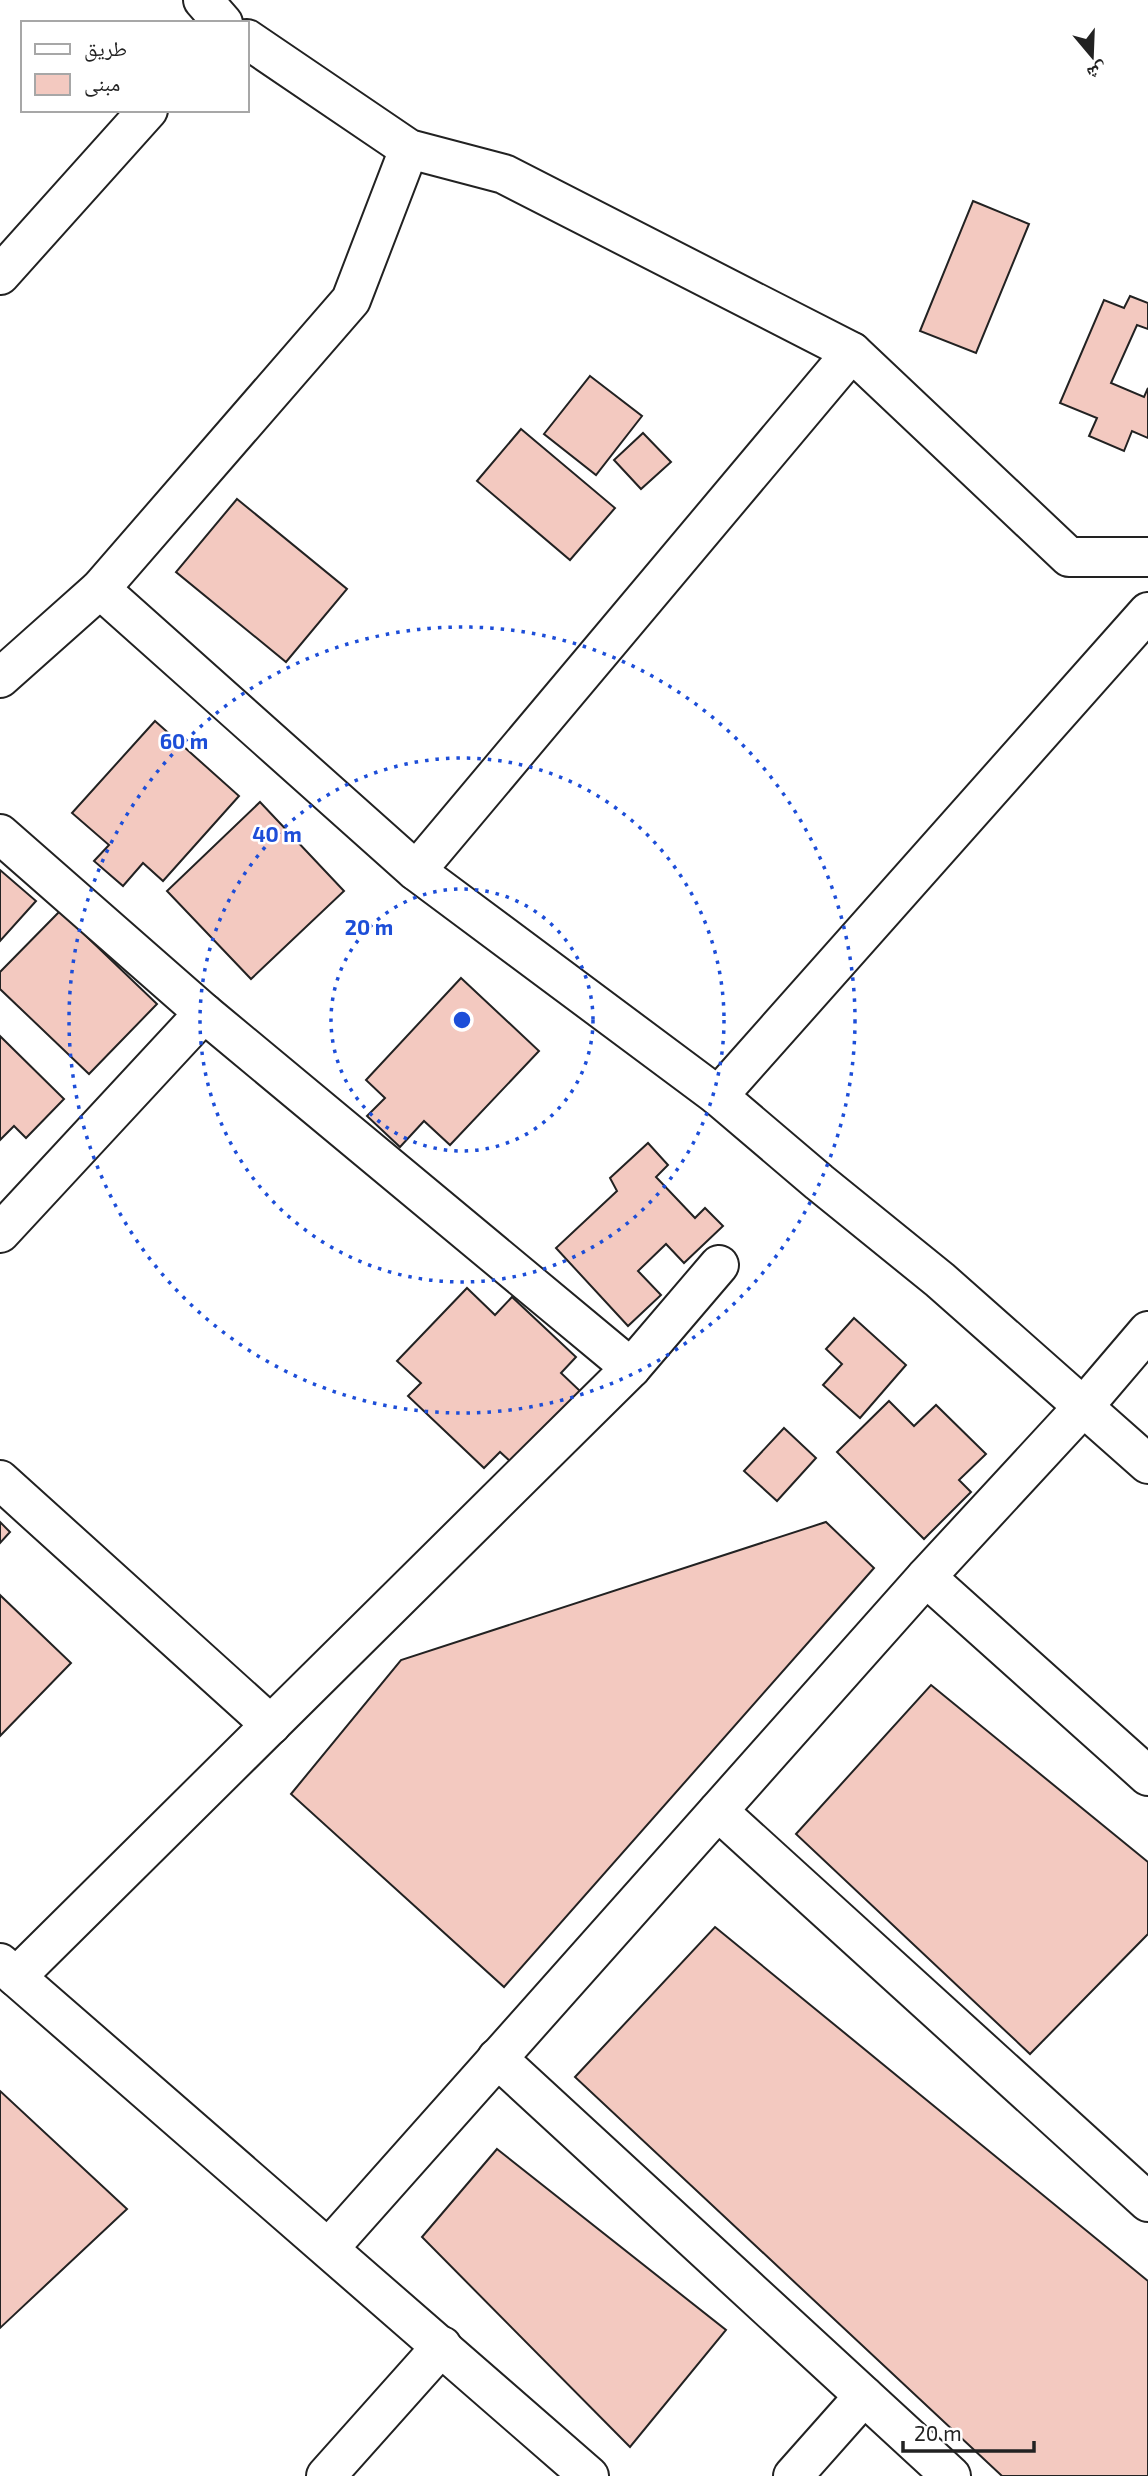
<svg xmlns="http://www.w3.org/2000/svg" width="1148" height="2476" font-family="'Exo 2','Noto Naskh Arabic',sans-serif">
<rect width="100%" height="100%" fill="#fff"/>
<!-- building -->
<g fill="#f3c9c0" stroke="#222" stroke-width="2">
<polygon points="973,201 1029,224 976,353 920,331"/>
<polygon points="1130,296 1148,303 1148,329 1137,325 1111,383 1144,397 1148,388 1148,438 1132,431 1124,451 1089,436 1097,418 1060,403 1104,300 1124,308"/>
<polygon points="590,376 642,416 596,475 544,434"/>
<polygon points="521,429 615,508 570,560 477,481"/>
<polygon points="643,433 671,462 641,489 614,460"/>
<polygon points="237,499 347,589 286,662 176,572"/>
<polygon points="155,721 239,796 163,881 143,863 123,886 94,861 109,845 72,813"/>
<polygon points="260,802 344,891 251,979 167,891"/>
<polygon points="0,870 36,901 0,941"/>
<polygon points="60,911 157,1004 89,1074 0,989 0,972"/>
<polygon points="461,978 539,1051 450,1145 424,1121 400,1147 367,1116 385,1098 366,1080"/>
<polygon points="0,1036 64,1099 26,1138 14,1126 0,1140"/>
<polygon points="648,1143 668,1165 656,1177 695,1218 705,1208 723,1226 684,1263 666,1244 638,1271 661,1295 628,1326 556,1248 617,1191 610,1178"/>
<polygon points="467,1288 495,1315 512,1297 576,1357 561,1373 580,1391 512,1463 500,1452 484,1468 408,1396 421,1383 397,1361"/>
<polygon points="854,1318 906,1365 860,1418 823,1385 842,1364 826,1349"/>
<polygon points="889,1401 914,1426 936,1405 986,1454 959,1480 971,1492 924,1539 837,1452"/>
<polygon points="784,1428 816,1458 777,1501 744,1471"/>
<polygon points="0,1522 10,1532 0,1543"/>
<polygon points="826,1522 874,1568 504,1987 291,1794 401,1660"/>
<polygon points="0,1595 71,1663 0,1736"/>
<polygon points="931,1685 1148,1862 1148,1934 1030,2054 796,1834"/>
<polygon points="715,1927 1148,2281 1148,2476 1002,2476 575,2077"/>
<polygon points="0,2091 127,2209 0,2328"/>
<polygon points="497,2149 726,2330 630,2447 422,2237"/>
</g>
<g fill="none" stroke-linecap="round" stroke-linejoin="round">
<!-- minor casing -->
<g stroke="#222" stroke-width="42">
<g id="minor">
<polyline points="203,0 223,23"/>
<polyline points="247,39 409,149 504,174 852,352 1069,557 1148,557"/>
<polyline points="0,275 148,110"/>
<polyline points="100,589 416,871 718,1096 819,1182 940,1280 1148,1464"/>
<polyline points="0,678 100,589 351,300 409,149"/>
<polyline points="0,834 204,1013 631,1368"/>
<polyline points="416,871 852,352"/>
<polyline points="718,1096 1148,612"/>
<polyline points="0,1233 204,1013"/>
<polyline points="0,1480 271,1725"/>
<polyline points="926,1577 1148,1776"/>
<polyline points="718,1811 1148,2202"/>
<polyline points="0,1963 589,2476"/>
<polyline points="16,1977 631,1368 719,1265"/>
<polyline points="497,2058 951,2476"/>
<polyline points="329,2248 926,1577 1084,1406 1148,1331"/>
<polyline points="326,2476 442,2346"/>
<polyline points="793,2476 864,2396"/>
</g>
</g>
<!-- minor -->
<use href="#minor" stroke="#fff" stroke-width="38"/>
</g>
<!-- distance rings -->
<g fill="none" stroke="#1d4ed8" stroke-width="3.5" stroke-dasharray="3.5 7">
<circle cx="462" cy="1020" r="131"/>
<circle cx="462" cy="1020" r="262"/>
<circle cx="462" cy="1020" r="393"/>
</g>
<circle cx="462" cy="1020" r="10" fill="#1d4ed8" stroke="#fff" stroke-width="3.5"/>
<g font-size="21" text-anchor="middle" font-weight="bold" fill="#1d4ed8" stroke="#fff" stroke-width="5" stroke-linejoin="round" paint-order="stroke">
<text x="184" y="749">60 m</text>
<text x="277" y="842">40 m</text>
<text x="369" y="935">20 m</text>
</g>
<!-- legend -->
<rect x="21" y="21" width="228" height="91" fill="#ffffff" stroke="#a7a7a7" stroke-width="2"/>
<rect x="35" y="44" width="35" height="10" fill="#ffffff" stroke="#a7a7a7" stroke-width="2"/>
<text x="84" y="56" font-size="21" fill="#222222">طريق</text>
<rect x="35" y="74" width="35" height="21" fill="#f3c9c0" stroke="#a7a7a7" stroke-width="2"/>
<text x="84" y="91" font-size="21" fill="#222222">مبنى</text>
<!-- north arrow -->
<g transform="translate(1092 56) rotate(161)" stroke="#ffffff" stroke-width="5" paint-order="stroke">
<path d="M0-5L12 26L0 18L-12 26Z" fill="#222222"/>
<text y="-10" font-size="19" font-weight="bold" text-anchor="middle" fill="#222222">ش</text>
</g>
<!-- scale -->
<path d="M903 2441v10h131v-10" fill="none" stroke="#222222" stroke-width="3.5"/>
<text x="914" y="2441" font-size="21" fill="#222222" stroke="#ffffff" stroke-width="5" paint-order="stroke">20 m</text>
</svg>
